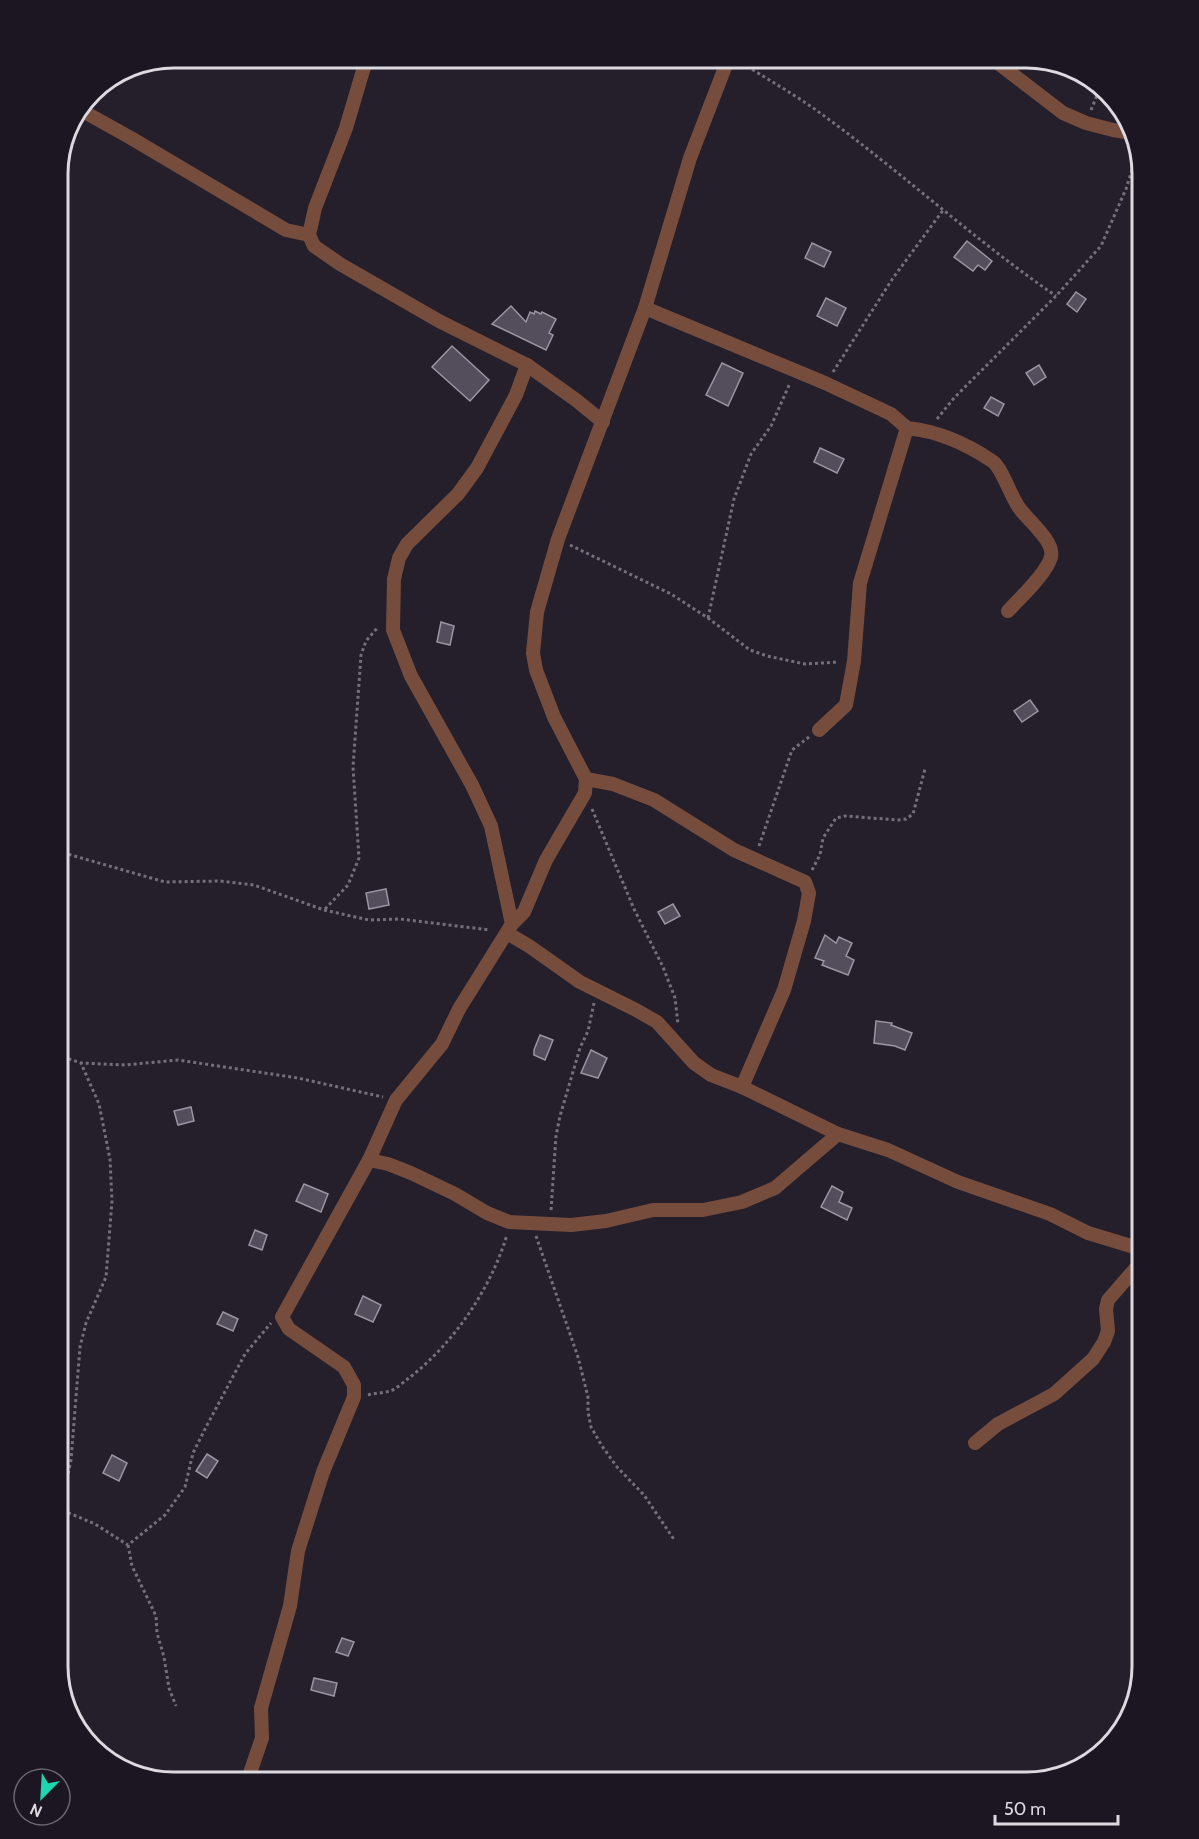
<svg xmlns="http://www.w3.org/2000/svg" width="1199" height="1839" font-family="Cabin,sans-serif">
<rect width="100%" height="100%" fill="#251f2b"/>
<!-- building -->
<g fill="#544d5b" stroke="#9b94a3" stroke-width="1.5">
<polygon points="967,241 992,261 985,270 978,265 973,271 954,257"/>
<polygon points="812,243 831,252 824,267 805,258"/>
<polygon points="1076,292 1086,299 1077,312 1067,304"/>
<polygon points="826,298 846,308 837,326 817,316"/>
<polygon points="511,306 526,322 530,312 534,314 535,311 541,314 542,312 556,319 549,333 553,335 546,350 492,324"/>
<polygon points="452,346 489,380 470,401 432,367"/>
<polygon points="722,363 743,373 728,406 706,395"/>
<polygon points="1039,365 1046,377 1034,385 1026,373"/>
<polygon points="991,397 1004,404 998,416 984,408"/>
<polygon points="820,448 844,459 837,473 814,462"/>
<polygon points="441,622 454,626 450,645 437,642"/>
<polygon points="1030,700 1038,711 1022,722 1014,711"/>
<polygon points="386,889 389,905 369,909 366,893"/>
<polygon points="673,904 680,916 665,924 658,912"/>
<polygon points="825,935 836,943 839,937 852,943 846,956 854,960 848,975 822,965 824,961 815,958"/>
<polygon points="876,1021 892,1023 891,1025 912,1033 905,1050 895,1046 874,1043"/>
<polygon points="540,1035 553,1040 545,1060 534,1055 534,1050"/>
<polygon points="591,1050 607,1058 598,1078 581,1073"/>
<polygon points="191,1107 194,1121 178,1125 174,1111"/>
<polygon points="304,1184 328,1194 321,1212 296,1201"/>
<polygon points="832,1186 843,1192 839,1202 852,1208 847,1220 821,1207"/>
<polygon points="255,1230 267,1235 262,1250 249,1245"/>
<polygon points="363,1296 381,1305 373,1322 355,1314"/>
<polygon points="223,1312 238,1319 233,1331 217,1324"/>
<polygon points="207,1454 218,1461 207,1478 196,1471"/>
<polygon points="112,1455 127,1463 119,1481 103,1473"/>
<polygon points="342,1638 354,1642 348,1656 336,1652"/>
<polygon points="314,1678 337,1683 334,1696 311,1690"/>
</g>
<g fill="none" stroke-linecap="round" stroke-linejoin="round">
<!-- path -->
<g stroke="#756f7a" stroke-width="3" stroke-dasharray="3 3" stroke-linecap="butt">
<path d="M742,63C767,79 792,93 816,110C898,169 973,239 1056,296"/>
<polyline points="1091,110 1100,88"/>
<polyline points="833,372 893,278 944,209"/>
<polyline points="937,419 954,398 1056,296 1101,246 1126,189 1137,154"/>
<polyline points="570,545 671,594 708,618 750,650 767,656 805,664 839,662"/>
<polyline points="708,618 734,499 751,454 771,426 790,383"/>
<polyline points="592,809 634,909 663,967 675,998 678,1024"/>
<polyline points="759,846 792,750 809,737"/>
<polyline points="57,851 165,882 220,881 254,885 324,910 369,920 400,919 490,930"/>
<polyline points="812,870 820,855 823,838 836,818 845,816 898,820 906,819 913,814 925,769"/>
<polyline points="325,909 348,885 359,858 353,767 361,655 366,641 378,627"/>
<polyline points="57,1055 81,1063 125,1065 178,1060 298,1078 383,1097"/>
<polyline points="551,1210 556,1136 560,1116 580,1048 588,1031 594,1003"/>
<polyline points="536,1236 578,1357 588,1397 588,1412 591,1427 602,1446 617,1467 644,1495 675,1541"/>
<path d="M368,1395C375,1393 383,1393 390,1391C397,1389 403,1382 409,1378C454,1343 490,1290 507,1235"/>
<polyline points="57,1508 95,1524 128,1545 165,1515 185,1487 193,1453 205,1429 245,1354 271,1323"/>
<polyline points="61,1509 71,1460 80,1347 86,1323 106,1277 112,1201 110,1159 99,1104 81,1063"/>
<polyline points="128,1545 132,1566 156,1616 157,1633 164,1657 169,1688 176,1706"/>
<polyline points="430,1782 437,1774"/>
</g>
<!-- street -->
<g stroke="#764c3d" stroke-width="14">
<polyline points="367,57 346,128 315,208 309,235 314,246 340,264 439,321 527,365 576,400 603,422"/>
<polyline points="990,57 1063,113 1086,123 1113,130 1132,133"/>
<polyline points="79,109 131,138 286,230 309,235"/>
<polyline points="645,308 825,383 891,414 907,428 860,583 854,661 846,705 819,730"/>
<path d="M907,428C937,431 967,444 992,461C1002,467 1011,498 1020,509C1029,521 1055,542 1051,557C1047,573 1020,598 1008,611"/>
<polyline points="586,779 613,784 654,800 734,850 805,882 809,893 804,921 784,990 742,1087"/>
<polyline points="512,924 491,826 472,785 411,676 393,630 394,579 399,558 407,544 458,494 477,468 516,395 527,365"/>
<polyline points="507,933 529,946 580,982 636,1010 657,1022 694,1063 711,1075 742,1087 838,1134 888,1150 958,1182 1050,1214 1088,1233 1131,1246 1142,1250"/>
<polyline points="369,1160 388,1164 411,1173 455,1194 487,1213 509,1222 571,1225 606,1221 653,1210 703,1210 742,1202 775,1188 838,1134"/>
<polyline points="975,1443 998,1424 1054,1394 1093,1359 1104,1342 1108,1331 1106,1309 1108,1300 1142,1261"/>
<polyline points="250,1773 262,1738 261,1708 290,1606 298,1551 323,1472 354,1397 354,1385 344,1367 289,1329 282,1317 369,1160 396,1100 442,1044 459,1009 512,924 524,912 546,860 585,793 586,779 554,717 536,670 533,653 537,612 558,539 645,308 690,158 729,57"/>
</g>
</g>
<!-- crop -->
<path d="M0 0H1199V1839H0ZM174 68H1026A106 106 0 0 1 1132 174V1666A106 106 0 0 1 1026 1772H174A106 106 0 0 1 68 1666V174A106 106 0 0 1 174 68Z" fill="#1b1621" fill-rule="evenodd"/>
<path fill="none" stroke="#ddd9e1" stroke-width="3" d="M174 68H1026A106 106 0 0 1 1132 174V1666A106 106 0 0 1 1026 1772H174A106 106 0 0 1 68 1666V174A106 106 0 0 1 174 68Z"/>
<!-- north arrow -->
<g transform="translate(42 1797) rotate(204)"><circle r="28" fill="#1b1621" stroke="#69646e" stroke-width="1.5"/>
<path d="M0-4.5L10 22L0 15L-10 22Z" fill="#1ed5b0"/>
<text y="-9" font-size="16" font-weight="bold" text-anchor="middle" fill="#ddd9e1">N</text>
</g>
<!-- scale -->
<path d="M995 1815v9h123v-9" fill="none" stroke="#ddd9e1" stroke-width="3"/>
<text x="1004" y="1815" font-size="18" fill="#ddd9e1" stroke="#1b1621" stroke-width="4.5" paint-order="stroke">50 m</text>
</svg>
